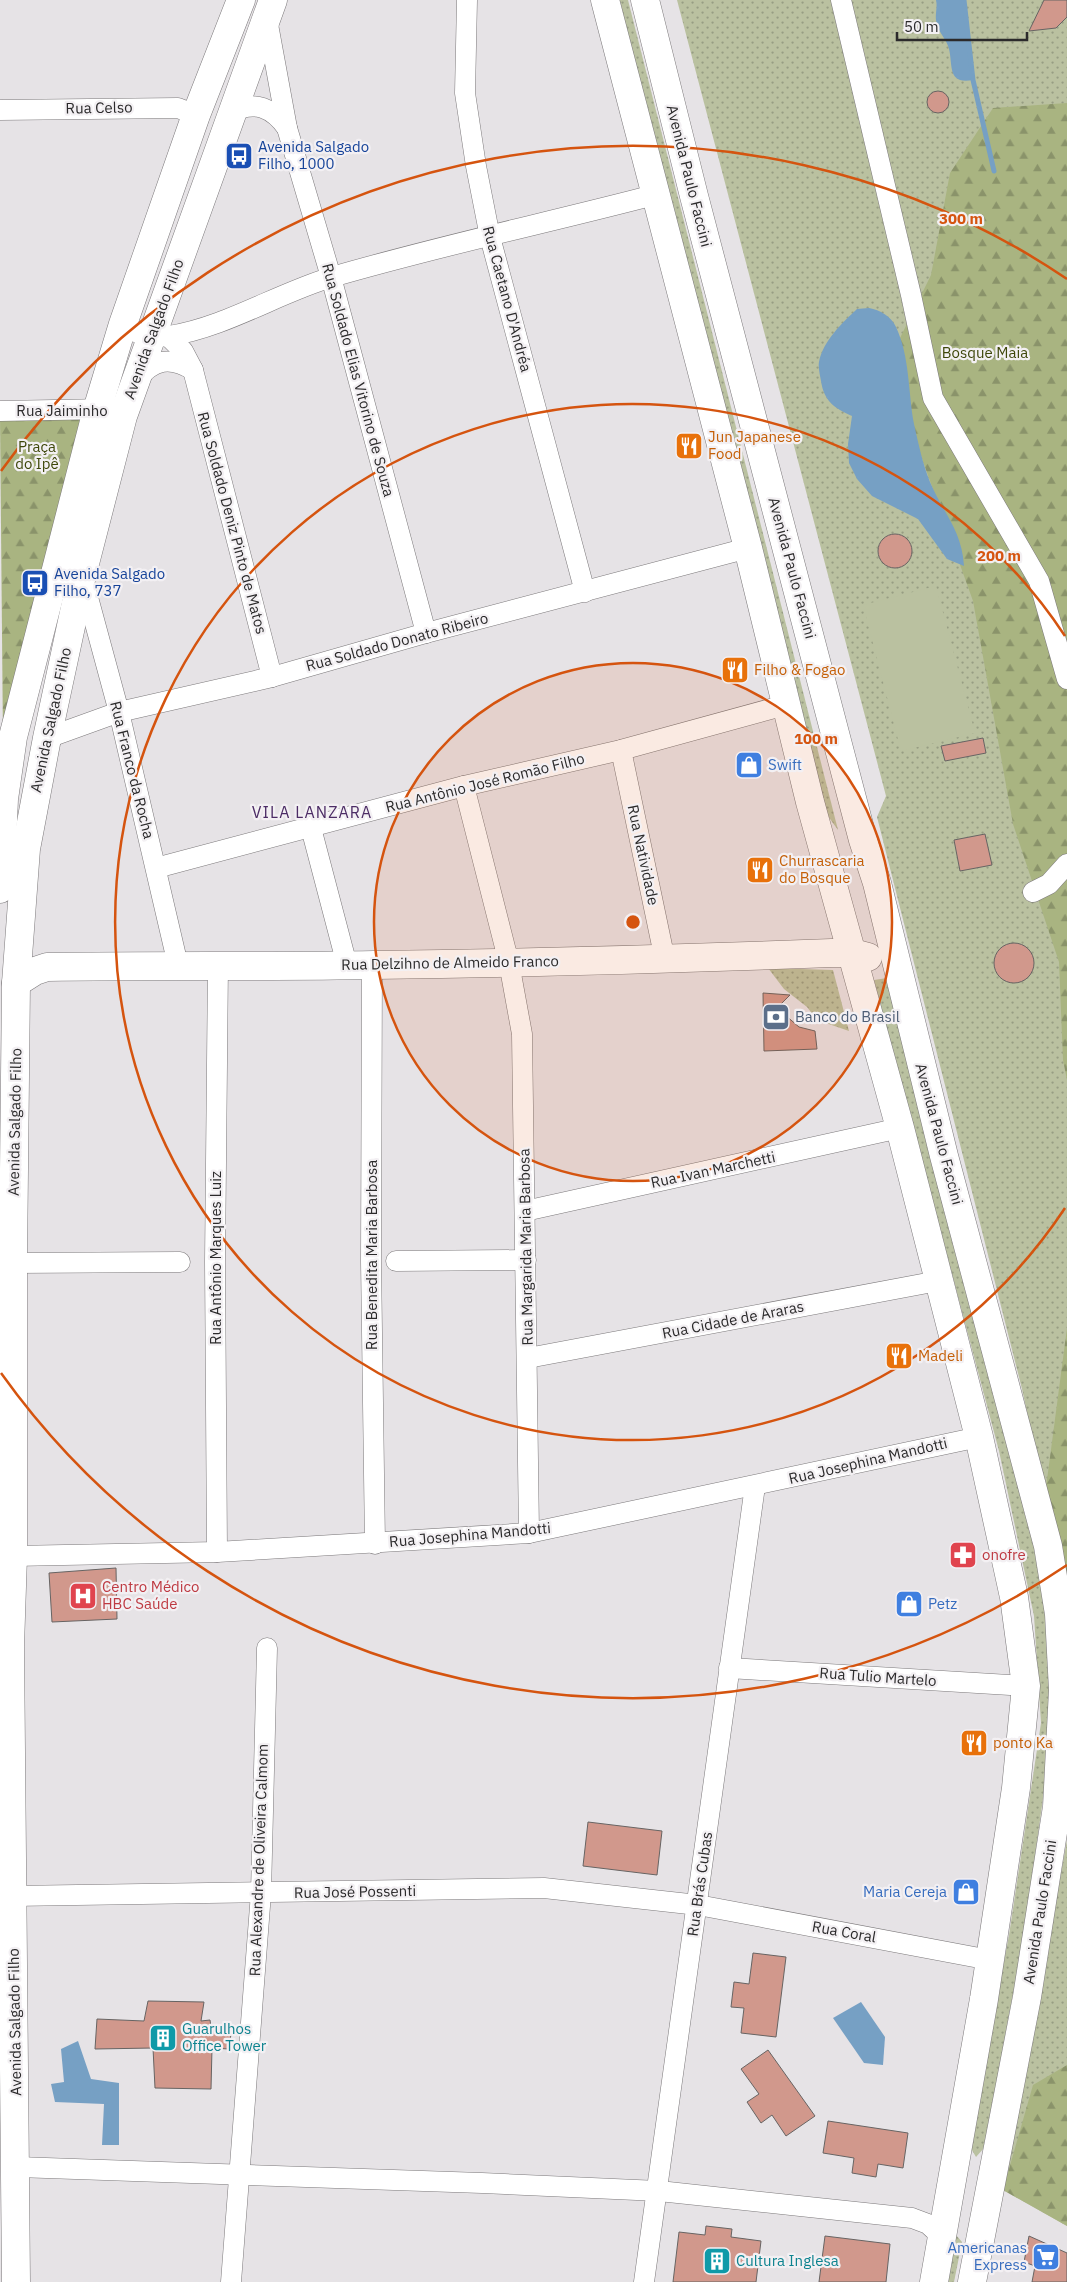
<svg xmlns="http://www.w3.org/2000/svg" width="1067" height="2282" font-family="'IBM Plex Sans',sans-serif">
<defs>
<pattern id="green-dots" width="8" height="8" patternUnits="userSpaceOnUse" patternTransform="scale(1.25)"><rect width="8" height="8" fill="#bac1a0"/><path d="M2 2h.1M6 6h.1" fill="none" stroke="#979d83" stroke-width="1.8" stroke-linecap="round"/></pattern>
<pattern id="forest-firs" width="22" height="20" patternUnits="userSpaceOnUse" patternTransform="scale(1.25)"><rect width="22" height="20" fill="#a9b481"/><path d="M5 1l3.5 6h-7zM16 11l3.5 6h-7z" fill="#8a936a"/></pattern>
</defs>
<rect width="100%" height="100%" fill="#e6e3e6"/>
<!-- green -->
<g fill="url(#green-dots)">
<polygon points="614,0 628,0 838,830 817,801"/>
<polygon points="677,0 1067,0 1067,1598 1022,1389 877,817 886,796"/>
<polygon points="768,968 833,970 849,1031 817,1020 807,1007 784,989"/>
<polygon points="887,978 1035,1551 1047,1612 1053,1726 1024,1936 984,2148 976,2157 969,2145 1009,1935 1041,1723 1034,1616 999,1451 874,980"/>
<polygon points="1067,1840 1067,2226 1003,2190"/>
<polygon points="956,2235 962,2242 954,2282 937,2282"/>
</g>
<!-- forest -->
<g fill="url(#forest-firs)">
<polygon points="1067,103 1067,1080 1063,1060 1059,962 1013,824 973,601 911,428 900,338 931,275 950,173 993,108"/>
<polygon points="0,419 85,419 3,741"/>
<polygon points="1067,1328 1067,1598 1045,1495"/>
<polygon points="1067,2065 1067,2226 1003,2190 1033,2085"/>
</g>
<!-- pitch -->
<polygon fill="#bac1a0" points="936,586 975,733 901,751 863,605"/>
<!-- water -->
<g fill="#76a0c4">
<path d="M936,0H964L973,80C947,85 953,65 949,49C947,40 939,33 937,24C934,16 938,8 936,0Z"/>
<path d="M869,308C880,310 891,316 896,327C910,357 908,392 914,424C918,442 923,465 930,482C943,513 962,530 964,566L947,559L918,519L872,496L857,479L849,463L848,444L852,416C834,408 824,401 821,381C820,375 818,367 819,362C823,341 842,323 857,309Z"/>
<polygon points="861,2002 885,2037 883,2065 864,2063 833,2018"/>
<polygon points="78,2041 91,2079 119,2083 119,2145 102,2145 104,2104 55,2102 51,2084 64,2082 61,2049"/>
</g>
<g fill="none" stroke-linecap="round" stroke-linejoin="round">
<!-- stream -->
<polyline stroke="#76a0c4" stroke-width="5" points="964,0 973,80 994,171"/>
</g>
<!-- building -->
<g fill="#d1988c" stroke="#676463">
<polygon points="1044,0 1067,0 1067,17 1056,28 1029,31"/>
<circle cx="938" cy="102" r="11"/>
<circle cx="895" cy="551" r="17"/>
<polygon points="983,738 986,753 945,761 941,746"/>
<polygon points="985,834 992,865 960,871 954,840"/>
<circle cx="1014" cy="963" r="20"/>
<polygon points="763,993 790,995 777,1008 799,1027 815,1031 817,1049 764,1051"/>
<polygon points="116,1568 117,1619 52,1622 49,1573"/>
<polygon points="588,1822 662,1831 657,1875 583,1866"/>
<polygon points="753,1953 786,1957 776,2037 741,2033 744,2008 731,2007 734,1982 749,1984"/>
<polygon points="148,2001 204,2002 201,2021 210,2020 211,2027 232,2026 229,2049 212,2048 211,2089 155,2088 153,2048 95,2049 97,2019 144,2021"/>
<polygon points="768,2050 815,2116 786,2136 772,2115 761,2123 747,2102 759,2094 741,2069"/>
<polygon points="828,2121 908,2133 903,2168 878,2164 876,2177 852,2173 854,2158 823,2153"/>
<polygon points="706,2226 732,2229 731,2237 761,2241 756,2282 673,2282 679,2232 705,2235"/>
<polygon points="825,2236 890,2244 886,2282 819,2282"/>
<polygon points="1029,2236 1067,2253 1067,2282 1032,2282 1035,2266 1024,2262"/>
</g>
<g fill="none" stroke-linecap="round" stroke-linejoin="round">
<!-- street casing -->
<g stroke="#7c797b" stroke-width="21">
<g id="street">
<polyline points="467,0 465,93 476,166 490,237 585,592"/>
<polyline points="841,0 911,295 933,398 1039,581 1067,679"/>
<polyline points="267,19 287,128 331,277 426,633"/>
<polyline points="0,110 178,108 196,115"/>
<path d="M232,112C255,100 273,108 287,128"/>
<path d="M123,324C136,335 152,338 169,336C226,327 278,293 332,277C438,246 547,223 654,195"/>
<polyline points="168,336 183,351 193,370 272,677"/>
<path d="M136,380C154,359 170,356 193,370"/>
<polyline points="0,411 108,409"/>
<polyline points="83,579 119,712 178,965"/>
<polyline points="47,738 119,712 272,677 426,633 748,548"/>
<polyline points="621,750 665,960"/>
<polyline points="464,786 509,963 522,1034 529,1533"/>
<polyline points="311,828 347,965"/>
<polyline points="156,868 464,786 621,750 785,705"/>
<polyline points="1033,892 1049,884 1067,864"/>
<polyline points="372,965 371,1261 375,1544"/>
<polyline points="525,1211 900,1128"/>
<polyline points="396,1261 526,1260"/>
<polyline points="13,1263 180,1262"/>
<polyline points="528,1358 938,1281"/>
<polyline points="217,1552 215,1262 218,964"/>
<polyline points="13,1556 217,1552 529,1533 979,1437"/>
<polyline points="729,1668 1026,1686"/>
<polyline points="12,1896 544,1888 698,1905 990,1960"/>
<polyline points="17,2167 482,2183 659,2191 912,2218 928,2224 942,2237"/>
<polyline points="231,2282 261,1893 267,1648"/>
<polyline points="644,2282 755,1486"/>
</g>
</g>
<!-- secondary casing -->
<g stroke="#7c797b" stroke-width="29">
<g id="secondary">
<polyline points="605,0 748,548 810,802 900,1128 979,1437 1014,1597 1026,1686 1016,1788 984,1999 934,2282"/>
<polyline points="645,0 694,196 863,840 877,883 944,1156 1048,1546 1059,1614 1063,1690 1057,1807 1027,1997 972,2282"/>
<polyline points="0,889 4,799 13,737 97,410 123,324 196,115 241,0"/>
<path d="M16,983L35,971L47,967C156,965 265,967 374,965C527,963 679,959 832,953H853L868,957"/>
<polyline points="16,2282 10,1646 13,1556 13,1263 16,983 26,849 47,738 82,575 123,416 273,0"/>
</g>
</g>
<!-- street -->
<use href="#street" stroke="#fff" stroke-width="20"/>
<!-- secondary -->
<use href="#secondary" stroke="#fff" stroke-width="28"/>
</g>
<!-- distance rings -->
<circle cx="633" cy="922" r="259" fill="#d5540f" fill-opacity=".12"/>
<g fill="none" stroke="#d5540f" stroke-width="2.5">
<circle cx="633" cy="922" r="259"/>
<path d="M1065 1208A518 518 0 1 1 1065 636"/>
<path d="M1067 1565A776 776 0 0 1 1 1373M1 471A776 776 0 0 1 1067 279"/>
</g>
<!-- icons -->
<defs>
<g id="bus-square" transform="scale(1.4375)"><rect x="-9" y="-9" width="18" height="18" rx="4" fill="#1a4fb4" stroke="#f3f0f3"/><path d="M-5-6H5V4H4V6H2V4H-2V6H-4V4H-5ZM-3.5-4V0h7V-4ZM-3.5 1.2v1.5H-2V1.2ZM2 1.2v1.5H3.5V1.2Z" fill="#fff"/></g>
<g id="restaurant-square" transform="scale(1.4375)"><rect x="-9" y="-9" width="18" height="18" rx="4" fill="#e8710a" stroke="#f3f0f3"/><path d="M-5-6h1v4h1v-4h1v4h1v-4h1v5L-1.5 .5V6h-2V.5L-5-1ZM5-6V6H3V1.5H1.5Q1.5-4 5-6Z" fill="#fff"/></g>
<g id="shop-square" transform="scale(1.4375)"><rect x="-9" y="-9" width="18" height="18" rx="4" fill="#3f7fe0" stroke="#f3f0f3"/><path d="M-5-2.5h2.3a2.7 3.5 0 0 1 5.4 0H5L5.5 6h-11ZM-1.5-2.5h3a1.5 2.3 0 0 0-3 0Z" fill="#fff"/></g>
<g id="bank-square" transform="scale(1.4375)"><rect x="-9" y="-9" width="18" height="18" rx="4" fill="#5c6f8a" stroke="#f3f0f3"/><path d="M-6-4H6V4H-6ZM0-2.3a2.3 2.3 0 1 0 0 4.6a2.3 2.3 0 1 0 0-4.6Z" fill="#fff"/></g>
<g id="pharmacy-square" transform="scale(1.4375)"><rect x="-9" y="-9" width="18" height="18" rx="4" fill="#e0444e" stroke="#f3f0f3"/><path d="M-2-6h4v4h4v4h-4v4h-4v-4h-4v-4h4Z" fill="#fff"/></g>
<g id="hospital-square" transform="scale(1.4375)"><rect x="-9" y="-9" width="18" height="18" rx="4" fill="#e0444e" stroke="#f3f0f3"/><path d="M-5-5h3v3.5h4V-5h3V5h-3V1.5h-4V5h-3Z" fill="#fff"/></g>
<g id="building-square" transform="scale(1.4375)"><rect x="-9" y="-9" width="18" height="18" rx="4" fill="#0f9aa8" stroke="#f3f0f3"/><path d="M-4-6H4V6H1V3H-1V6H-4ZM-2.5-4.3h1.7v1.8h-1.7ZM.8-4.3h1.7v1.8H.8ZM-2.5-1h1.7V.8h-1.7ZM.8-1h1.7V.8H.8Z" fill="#fff"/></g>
<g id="supermarket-square" transform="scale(1.4375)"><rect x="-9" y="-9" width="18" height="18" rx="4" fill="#3f7fe0" stroke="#f3f0f3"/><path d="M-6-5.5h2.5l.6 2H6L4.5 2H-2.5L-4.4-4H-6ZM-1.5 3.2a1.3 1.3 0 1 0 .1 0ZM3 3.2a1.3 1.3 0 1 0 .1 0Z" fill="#fff"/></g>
</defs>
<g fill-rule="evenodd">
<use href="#bus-square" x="239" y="156"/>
<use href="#restaurant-square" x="689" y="446"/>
<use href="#bus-square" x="35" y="583"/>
<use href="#restaurant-square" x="735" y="670"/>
<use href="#shop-square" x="749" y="765"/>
<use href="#restaurant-square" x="760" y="870"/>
<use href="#bank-square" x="776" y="1017"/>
<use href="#restaurant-square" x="899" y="1356"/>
<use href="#pharmacy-square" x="963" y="1555"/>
<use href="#hospital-square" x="83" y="1596"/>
<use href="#shop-square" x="909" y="1604"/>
<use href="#restaurant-square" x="974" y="1743"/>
<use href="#shop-square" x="966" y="1892"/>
<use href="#building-square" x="163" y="2038"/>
<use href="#supermarket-square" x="1046" y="2257"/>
<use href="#building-square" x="717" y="2261"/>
</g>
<g text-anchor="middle" stroke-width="4.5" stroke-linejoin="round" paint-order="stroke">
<!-- street labels -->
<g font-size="15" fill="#2b2a2b" stroke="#f3f0f3">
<text transform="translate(99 108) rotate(-1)" y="5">Rua Celso</text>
<text transform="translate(689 176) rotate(76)" y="5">Avenida Paulo Faccini</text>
<text transform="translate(507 299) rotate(75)" y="5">Rua Caetano D'Andréa</text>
<text transform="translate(154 329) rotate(-70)" y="5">Avenida Salgado Filho</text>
<text transform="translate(358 380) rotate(75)" y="5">Rua Soldado Elias Vitorino de Souza</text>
<text x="62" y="416">Rua Jaiminho</text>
<text transform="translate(232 523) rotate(75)" y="5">Rua Soldado Deniz Pinto de Matos</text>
<text transform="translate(792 568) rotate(75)" y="5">Avenida Paulo Faccini</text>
<text transform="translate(397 642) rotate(-15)" y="5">Rua Soldado Donato Ribeiro</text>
<text transform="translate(51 720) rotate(-78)" y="5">Avenida Salgado Filho</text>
<text transform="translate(132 770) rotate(76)" y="5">Rua Franco da Rocha</text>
<text transform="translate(485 783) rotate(-14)" y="5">Rua Antônio José Romão Filho</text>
<text transform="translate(643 855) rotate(78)" y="5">Rua Natividade</text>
<text transform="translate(450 963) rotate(-1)" y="5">Rua Delzihno de Almeido Franco</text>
<text transform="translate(15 1122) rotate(-89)" y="5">Avenida Salgado Filho</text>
<text transform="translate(939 1134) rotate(75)" y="5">Avenida Paulo Faccini</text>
<text transform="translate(713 1170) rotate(-12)" y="5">Rua Ivan Marchetti</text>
<text transform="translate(526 1247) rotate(-91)" y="5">Rua Margarida Maria Barbosa</text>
<text transform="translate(372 1255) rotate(-90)" y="5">Rua Benedita Maria Barbosa</text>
<text transform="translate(216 1258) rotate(-90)" y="5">Rua Antônio Marques Luiz</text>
<text transform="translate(733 1320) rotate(-11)" y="5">Rua Cidade de Araras</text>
<text transform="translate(868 1461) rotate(-13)" y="5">Rua Josephina Mandotti</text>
<text transform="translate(470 1535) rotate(-5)" y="5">Rua Josephina Mandotti</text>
<text transform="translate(878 1677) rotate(4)" y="5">Rua Tulio Martelo</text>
<text transform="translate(259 1860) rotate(-88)" y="5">Rua Alexandre de Oliveira Calmom</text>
<text transform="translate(700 1884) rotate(-82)" y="5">Rua Brás Cubas</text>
<text transform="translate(355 1892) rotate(-1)" y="5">Rua José Possenti</text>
<text transform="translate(1040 1912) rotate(-81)" y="5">Avenida Paulo Faccini</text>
<text transform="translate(844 1932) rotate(10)" y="5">Rua Coral</text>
<text transform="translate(15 2022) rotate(-91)" y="5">Avenida Salgado Filho</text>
</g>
<!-- transit labels -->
<g font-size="15" fill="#164399" stroke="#f3f0f3" text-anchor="start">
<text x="258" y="152">Avenida Salgado<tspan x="258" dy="17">Filho, 1000</tspan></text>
<text x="54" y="579">Avenida Salgado<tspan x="54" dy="17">Filho, 737</tspan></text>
</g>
<!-- park labels -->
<g font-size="15" fill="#3e470a" stroke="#f3f0f3">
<text x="985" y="358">Bosque Maia</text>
<text x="37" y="452">Praça<tspan x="37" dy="17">do Ipê</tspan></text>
</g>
<!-- food labels -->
<g font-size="15" fill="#c56008" stroke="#f3f0f3" text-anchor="start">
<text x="708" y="442">Jun Japanese<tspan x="708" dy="17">Food</tspan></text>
<text x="754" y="675">Filho &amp; Fogao</text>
<text x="779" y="866">Churrascaria<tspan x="779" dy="17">do Bosque</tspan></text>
<text x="918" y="1361">Madeli</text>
<text x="993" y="1748">ponto Ka</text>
</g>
<!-- shop labels -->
<g font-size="15" fill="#366cbe" stroke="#f3f0f3" text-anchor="start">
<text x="768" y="770">Swift</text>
<text x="928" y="1609">Petz</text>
<text x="947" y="1897" text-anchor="end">Maria Cereja</text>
<text x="1027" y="2253" text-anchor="end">Americanas<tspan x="1027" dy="17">Express</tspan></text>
</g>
<!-- service labels -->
<g font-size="15" fill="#4e5e75" stroke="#f3f0f3" text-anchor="start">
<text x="795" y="1022">Banco do Brasil</text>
</g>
<!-- health labels -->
<g font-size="15" fill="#be3a42" stroke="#f3f0f3" text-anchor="start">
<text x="982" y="1560">onofre</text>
<text x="102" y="1592">Centro Médico<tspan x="102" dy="17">HBC Saúde</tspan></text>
</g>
<!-- culture labels -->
<g font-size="15" fill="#0d838f" stroke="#f3f0f3" text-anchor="start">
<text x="182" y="2034">Guarulhos<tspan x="182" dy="17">Office Tower</tspan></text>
<text x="736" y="2266">Cultura Inglesa</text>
</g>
<!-- neighbourhood labels -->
<g font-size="16" letter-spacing="1" fill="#4c2c65" stroke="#f3f0f3">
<text x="312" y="818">VILA LANZARA</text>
</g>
</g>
<circle cx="633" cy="922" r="8" fill="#d5540f" stroke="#f3f0f3" stroke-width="2.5"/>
<g font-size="15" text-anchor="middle" font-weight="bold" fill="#d5540f" stroke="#f3f0f3" stroke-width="4.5" stroke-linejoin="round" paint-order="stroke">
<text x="961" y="224">300 m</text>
<text x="999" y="561">200 m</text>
<text x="816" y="744">100 m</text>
</g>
<!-- scale -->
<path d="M897 32v8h130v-8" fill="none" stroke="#2b2a2b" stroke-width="2.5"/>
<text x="904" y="32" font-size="15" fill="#2b2a2b" stroke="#f3f0f3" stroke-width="4" paint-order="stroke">50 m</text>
</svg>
